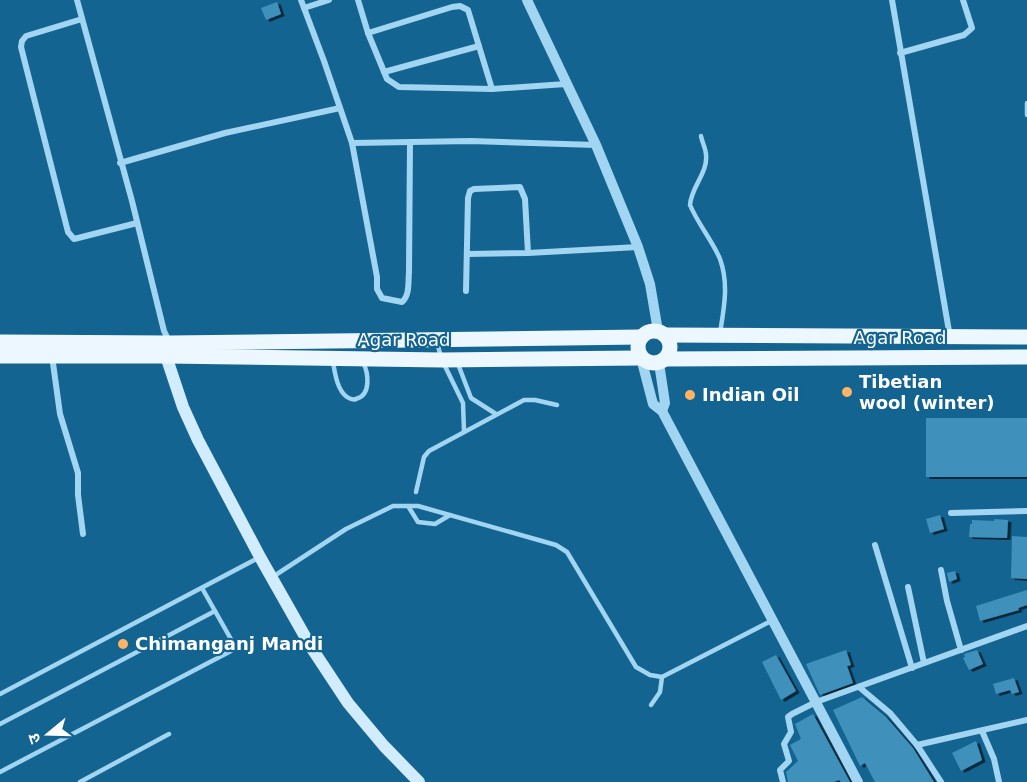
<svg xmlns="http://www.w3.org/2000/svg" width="1027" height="782" font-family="'DejaVu Sans','Noto Sans Devanagari',sans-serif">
<defs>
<filter id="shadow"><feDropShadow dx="3.5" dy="2" stdDeviation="0" flood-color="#0009"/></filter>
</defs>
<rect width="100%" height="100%" fill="#146492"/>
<!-- building -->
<g fill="#4190bc" filter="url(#shadow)">
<polygon points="277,2 281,14 266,20 261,8"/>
<rect x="926" y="418" width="101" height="59"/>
<polygon points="940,515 944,529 930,533 926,519"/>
<polygon points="994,519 1008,520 1007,538 969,537 970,524 972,524 972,520 994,521"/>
<polygon points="1012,536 1027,537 1027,579 1011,578"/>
<polygon points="955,571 957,579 949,582 947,573"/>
<polygon points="1027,590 1027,605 1018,608 1019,610 980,621 976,606"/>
<polygon points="846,650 851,665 847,666 853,683 820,695 806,664"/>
<polygon points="977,650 983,664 969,670 963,658 965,657 964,654"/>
<polygon points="776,655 796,691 781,700 762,662"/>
<polygon points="1014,678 1019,692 1012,694 1010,690 996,694 993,684"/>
<polygon points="862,697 886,717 913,748 934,782 875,782 865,763 860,766 833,710"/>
<polygon points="813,714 850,782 841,782 839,780 834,782 788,782 786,772 798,761 790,745 801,739 795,724"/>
<polygon points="976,741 982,760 961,771 952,753"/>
</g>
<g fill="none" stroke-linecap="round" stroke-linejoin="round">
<!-- service -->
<g stroke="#a2d5f1" stroke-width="4.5">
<polyline points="1027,103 1027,115"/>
<path d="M701,136C702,142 706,149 706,155C708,173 691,187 690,205C698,224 712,240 720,259C729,284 724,308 720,333"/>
<polyline points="437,343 442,360 463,403 464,431"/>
<path d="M333,362C335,373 337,390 347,397C350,399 353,400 356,399C372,395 368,372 363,362"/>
<polyline points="458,364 471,398 496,414"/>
<polyline points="416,492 424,457 429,451 524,400 535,400 557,405"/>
<polyline points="408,506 418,522 435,524 450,515"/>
<polyline points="274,576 346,529 393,506 418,506 556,545 567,552 636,667 650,675 662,677 773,620"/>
<polyline points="0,694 260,557"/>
<polyline points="651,705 660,692 662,677"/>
<polyline points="0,724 215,611"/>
<polyline points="0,772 231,651 233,646 232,641 202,588"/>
<polyline points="80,782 169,734"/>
</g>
<!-- minor -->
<g stroke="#a2d5f1" stroke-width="6">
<polyline points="77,0 132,201 164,331 169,341"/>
<polyline points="301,0 324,61 352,143 471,141 596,145"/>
<polyline points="358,0 368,33 387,79 399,87 492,89 566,84"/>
<polyline points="892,0 950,337"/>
<polyline points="304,8 329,0"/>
<polyline points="82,19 26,36 22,41 21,47 68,232 74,239 78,238 137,223"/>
<polyline points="368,33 452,7 460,6 468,10 492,89"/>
<polyline points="900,53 964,35 972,28 963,0"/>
<polyline points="384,72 479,46"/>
<path d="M352,143L377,277V289L382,298L402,302C410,295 408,282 409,272L410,142"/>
<polyline points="120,163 225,133 340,108"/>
<polyline points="467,254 528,253 638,247"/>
<polyline points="466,291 468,198 470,191 474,189 520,187 525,199 528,253"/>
<polyline points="52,356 60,414 78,473 78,495 83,534"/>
<polyline points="951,513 1027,511"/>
<polyline points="875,545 912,668"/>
<polyline points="941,570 947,601 961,650"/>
<polyline points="908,587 924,663"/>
<polyline points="859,687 890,713 917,745 1027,720"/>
<polyline points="982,731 994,759 999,782"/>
<polyline points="917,745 941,782"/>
<polyline points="783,782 780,770 789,761 784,744 791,732 788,717 792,714 816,702 1027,626"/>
</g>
<!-- tertiary -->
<g stroke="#a2d5f1" stroke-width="10">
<polyline points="527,0 596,145 638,247 650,284 658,331"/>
<polyline points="641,358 653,404 662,411 665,403 659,363"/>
<polyline points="662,411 858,782"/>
</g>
<!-- secondary -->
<polyline stroke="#d1ecfc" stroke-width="12" points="164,350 183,407 198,440 260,557 311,647 348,703 384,746 419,782"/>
<!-- primary -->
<g stroke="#edf7ff" stroke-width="15">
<circle cx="654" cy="347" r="16"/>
<polyline points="665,335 1027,337"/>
<polyline points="0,342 170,343 641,337"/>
<polyline points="0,356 166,356 442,360 641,358"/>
<polyline points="665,359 1027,357"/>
</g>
</g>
<!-- markers -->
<g fill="#ffb363" stroke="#146492" stroke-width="2">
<circle cx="847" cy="392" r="6"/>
<circle cx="690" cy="395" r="6"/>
<circle cx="123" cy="644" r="6"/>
</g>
<g text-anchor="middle" stroke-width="4.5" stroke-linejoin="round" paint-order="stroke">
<!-- street labels -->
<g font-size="18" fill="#fff" stroke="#146492">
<text x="900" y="344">Agar Road</text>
<text x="404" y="346">Agar Road</text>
</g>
<!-- poi labels -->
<g font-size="18" font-weight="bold" fill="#fff" stroke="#146492" text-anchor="start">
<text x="859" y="388">Tibetian<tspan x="859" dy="21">wool (winter)</tspan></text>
<text x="702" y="401">Indian Oil</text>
<text x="135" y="650">Chimanganj Mandi</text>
</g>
</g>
<!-- north arrow -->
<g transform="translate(48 734) rotate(251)" stroke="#146492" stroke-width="4.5" paint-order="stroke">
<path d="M0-4.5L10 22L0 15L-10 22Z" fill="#ffffff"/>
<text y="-9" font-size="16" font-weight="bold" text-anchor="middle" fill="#ffffff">उ</text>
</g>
</svg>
